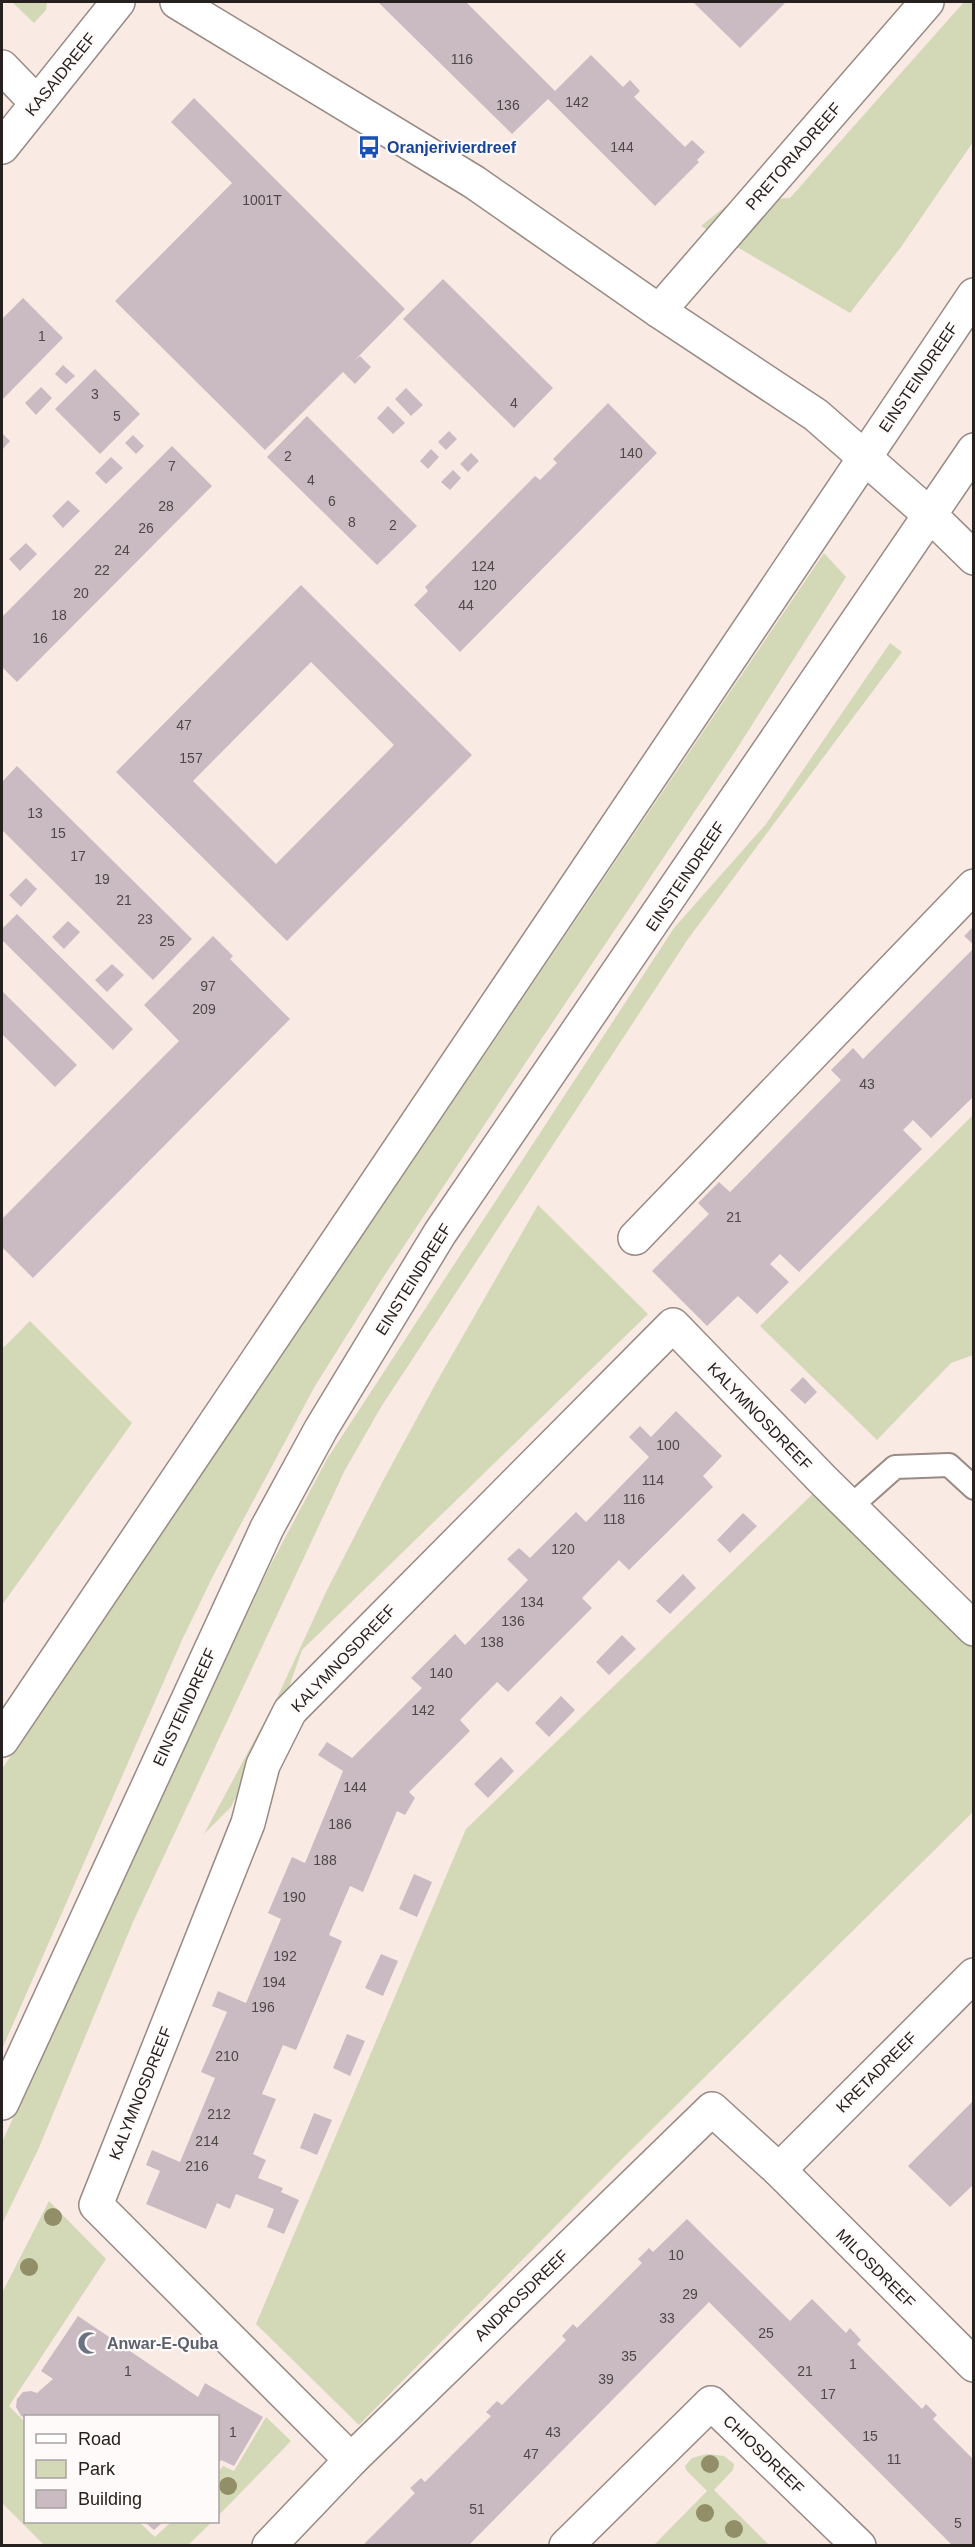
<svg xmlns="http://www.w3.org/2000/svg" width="975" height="2547" font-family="Helvetica,sans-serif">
<rect width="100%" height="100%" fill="#faeae4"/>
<!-- green -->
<g fill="#d3d8b7">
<polygon points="12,2 47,2 47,3 46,10 34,23"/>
<polygon points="964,2 973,2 973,142 901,247 850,313 701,226 731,202 790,198"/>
<polygon points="824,553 846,577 736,750 544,1035 382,1279 315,1386 214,1574 182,1640 2,2049 2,1769"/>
<polygon points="890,643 902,652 688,939 381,1407 345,1470 133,1922 38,2150 2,2224 2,2142 215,1680 269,1568 327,1459 674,928 766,824"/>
<polygon points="973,1115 973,1355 951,1363 877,1440 760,1326"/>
<polygon points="538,1205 648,1314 302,1650 283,1704 231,1807 204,1834 277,1698 327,1590 384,1479 436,1383"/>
<polygon points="30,1321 132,1423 2,1605 2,1349"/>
<polygon points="822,1485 973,1642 973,1812 624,2157 359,2425 256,2324 466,1829"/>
<polygon points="49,2201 106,2259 9,2406 25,2422 26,2522 139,2522 155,2537 171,2522 212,2522 188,2545 44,2545 2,2503 2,2293"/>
<polygon points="266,2417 291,2441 218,2516 218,2472 223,2466 234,2471"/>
<polygon points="707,2454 724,2456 734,2464 733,2470 714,2490 769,2545 654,2545 707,2491 686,2470 685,2466 692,2458"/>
</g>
<!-- building -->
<g fill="#cabbc2" fill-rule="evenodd">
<polygon points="378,2 466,2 555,91 591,55 623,87 630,80 640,91 634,97 685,147 692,140 705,152 697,160 699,162 655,206 548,99 512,134"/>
<polygon points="693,2 786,2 740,48"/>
<polygon points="194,98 405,309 354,361 360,356 371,367 355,384 343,372 265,450 115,301 232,183 171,122"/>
<polygon points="443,279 553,388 514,428 403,319"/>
<polygon points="23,298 63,338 2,400 2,319"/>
<polygon points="63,365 75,376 66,384 55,374"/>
<polygon points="95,369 140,414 100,454 55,409"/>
<polygon points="41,387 52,398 36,415 25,403"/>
<polygon points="406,388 423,405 411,416 395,399"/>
<polygon points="608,403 657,453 460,652 414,605 428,591 425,587 535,476 540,480 557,463 553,459"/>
<polygon points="388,406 405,423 393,434 377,418"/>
<polygon points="307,416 417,526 377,565 267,457"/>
<polygon points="449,431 457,439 446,450 438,442"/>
<polygon points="2,433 10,441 2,450"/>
<polygon points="133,435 144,446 136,454 125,443"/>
<polygon points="172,446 212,486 17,682 2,667 2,617"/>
<polygon points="431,449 439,457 428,469 420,461"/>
<polygon points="471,453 479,461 468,472 460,464"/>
<polygon points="111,457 123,468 106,484 95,473"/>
<polygon points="453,470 461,478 450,490 441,482"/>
<polygon points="68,500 80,511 63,528 52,516"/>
<polygon points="26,543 37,554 20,571 9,559"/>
<path d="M301,585L472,755L287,941L116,772ZM311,662L394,745L276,864L193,781Z"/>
<polygon points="17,766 192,939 153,980 2,830 2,782"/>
<polygon points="26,878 37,889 21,907 9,895"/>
<polygon points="17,914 133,1029 113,1050 2,940 2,929"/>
<polygon points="68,921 80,932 64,949 52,937"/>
<polygon points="974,926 974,945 964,936"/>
<polygon points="213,936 233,956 230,959 290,1019 33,1278 2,1247 2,1219 179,1041 144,1005"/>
<polygon points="974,948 974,1096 931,1138 913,1120 903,1130 922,1149 799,1272 780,1254 770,1264 789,1282 757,1314 738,1296 707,1326 652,1271 709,1214 698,1203 719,1182 730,1192 841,1080 831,1070 853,1048 863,1059"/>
<polygon points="112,964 124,975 107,992 95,980"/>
<polygon points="2,991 77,1065 55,1087 2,1034"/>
<polygon points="803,1377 817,1392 805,1404 790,1390"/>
<polygon points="676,1411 722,1456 703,1476 713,1487 629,1570 619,1560 582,1598 592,1608 508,1692 497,1682 460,1720 470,1731 409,1792 415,1798 405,1815 397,1811 363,1892 350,1886 329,1935 342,1941 296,2050 283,2045 262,2094 276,2099 253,2154 266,2160 258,2178 283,2188 281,2192 299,2200 284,2234 267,2227 274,2209 236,2194 230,2209 217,2203 206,2229 146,2204 160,2171 146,2165 152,2150 180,2162 215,2078 201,2072 227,2012 212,2006 218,1991 246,2003 281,1919 268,1913 292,1857 305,1863 343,1771 318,1755 327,1742 352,1758 422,1688 411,1678 455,1634 465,1645 528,1580 507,1559 519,1548 530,1558 576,1512 586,1522 649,1457 629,1437 640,1426 651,1437"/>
<polygon points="743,1513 757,1526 730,1553 717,1540"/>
<polygon points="683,1574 696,1588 670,1614 656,1601"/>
<polygon points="622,1635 636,1649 609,1675 596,1662"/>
<polygon points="561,1696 575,1710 549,1737 535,1723"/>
<polygon points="501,1757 514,1771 488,1798 474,1784"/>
<polygon points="414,1874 432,1882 417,1917 399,1909"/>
<polygon points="381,1954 398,1961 383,1996 365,1988"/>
<polygon points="347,2034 365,2041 350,2076 333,2068"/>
<polygon points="974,2100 974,2184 950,2207 908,2166"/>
<polygon points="314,2113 332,2120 317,2155 300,2148"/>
<polygon points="687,2219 790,2321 812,2299 846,2333 850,2328 861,2340 857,2344 922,2409 926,2404 937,2415 933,2419 974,2460 974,2546 953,2546 709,2302 468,2546 362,2546 415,2493 410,2488 421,2478 425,2482 491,2416 486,2412 497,2401 502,2405 566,2340 562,2336 573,2324 577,2328 642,2263 638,2259 649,2248 653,2252"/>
<polygon points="78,2316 198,2397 205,2383 263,2417 234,2466 221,2460 218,2464 218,2416 38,2416 26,2418 21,2416 16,2407 17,2399 23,2392 31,2391 37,2393 53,2379 41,2371"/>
<polygon points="145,2522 163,2522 154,2530"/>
</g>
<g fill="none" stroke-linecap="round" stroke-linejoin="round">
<!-- service casing -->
<g stroke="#988a84" stroke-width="26">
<polyline id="service" points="850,1507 895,1467 949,1465 974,1488"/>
</g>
<!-- minor casing -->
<g stroke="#988a84" stroke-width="36">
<g id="minor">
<polyline points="177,2 474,182 659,311 816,415 930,515 974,558"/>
<polyline points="2,67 37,103"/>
<polyline points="2,147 118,2"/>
<polyline points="659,311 927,2"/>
<polyline points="635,1238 974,886"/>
<polyline points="779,2170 974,1975"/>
<polyline points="351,2460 96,2205 248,1823 263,1765 290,1711 673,1325 822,1479 974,1629"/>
<polyline points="269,2546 351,2460 712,2109 779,2170 974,2365"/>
<polyline points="566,2546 711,2403 859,2546"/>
</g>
</g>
<!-- primary casing -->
<g stroke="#988a84" stroke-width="36">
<g id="primary">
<polyline points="2,1740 974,295"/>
<polyline points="2,2103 267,1528 321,1429 440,1233 974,450"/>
</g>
</g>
<!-- service -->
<use href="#service" stroke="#fff" stroke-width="22"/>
<!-- minor -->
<use href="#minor" stroke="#fff" stroke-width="33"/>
<!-- primary -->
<use href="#primary" stroke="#fff" stroke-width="33"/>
</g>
<!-- trees -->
<g fill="#928e67">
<circle cx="53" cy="2217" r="9"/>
<circle cx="29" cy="2267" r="9"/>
<circle cx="710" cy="2464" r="9"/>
<circle cx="228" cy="2486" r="9"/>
<circle cx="705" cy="2513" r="9"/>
<circle cx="734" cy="2529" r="9"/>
</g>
<!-- icons -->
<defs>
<g id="bus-bare" transform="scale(1.8)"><path d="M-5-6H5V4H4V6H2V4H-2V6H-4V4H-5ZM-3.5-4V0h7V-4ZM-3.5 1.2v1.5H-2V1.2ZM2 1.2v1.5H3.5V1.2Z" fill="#1a4fb4" stroke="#fefaf9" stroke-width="2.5" paint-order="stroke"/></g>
<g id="mosque-bare" transform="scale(1.8)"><path d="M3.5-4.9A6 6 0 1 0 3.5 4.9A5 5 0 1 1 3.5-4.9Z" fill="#6b7280" stroke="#fefaf9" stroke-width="2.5" paint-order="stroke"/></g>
</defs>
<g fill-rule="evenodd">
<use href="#bus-bare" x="369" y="147"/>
<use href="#mosque-bare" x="89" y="2343"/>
</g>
<g text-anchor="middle" stroke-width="4.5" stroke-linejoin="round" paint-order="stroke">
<!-- number labels -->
<g font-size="14" fill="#4f4847">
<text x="462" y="64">116</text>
<text x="577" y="107">142</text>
<text x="508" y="110">136</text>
<text x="622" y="152">144</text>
<text x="262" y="205">1001T</text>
<text x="42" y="341">1</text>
<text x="95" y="399">3</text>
<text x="514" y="408">4</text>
<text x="117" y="421">5</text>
<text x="631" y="458">140</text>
<text x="288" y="461">2</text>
<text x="172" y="471">7</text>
<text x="311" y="485">4</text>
<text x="332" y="506">6</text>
<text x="166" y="511">28</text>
<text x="352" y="527">8</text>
<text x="393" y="530">2</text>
<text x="146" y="533">26</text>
<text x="122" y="555">24</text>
<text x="483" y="571">124</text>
<text x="102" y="575">22</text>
<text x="485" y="590">120</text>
<text x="81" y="598">20</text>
<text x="466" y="610">44</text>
<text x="59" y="620">18</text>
<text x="40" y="643">16</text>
<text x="184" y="730">47</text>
<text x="191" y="763">157</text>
<text x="35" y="818">13</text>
<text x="58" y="838">15</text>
<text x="78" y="861">17</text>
<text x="102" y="884">19</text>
<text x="124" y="905">21</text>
<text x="145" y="924">23</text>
<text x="167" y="946">25</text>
<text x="208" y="991">97</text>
<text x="204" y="1014">209</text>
<text x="867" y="1089">43</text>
<text x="734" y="1222">21</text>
<text x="668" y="1450">100</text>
<text x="653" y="1485">114</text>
<text x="634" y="1504">116</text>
<text x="614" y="1524">118</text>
<text x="563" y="1554">120</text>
<text x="532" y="1607">134</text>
<text x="513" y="1626">136</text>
<text x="492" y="1647">138</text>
<text x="441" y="1678">140</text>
<text x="423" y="1715">142</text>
<text x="355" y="1792">144</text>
<text x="340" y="1829">186</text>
<text x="325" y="1865">188</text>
<text x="294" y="1902">190</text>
<text x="285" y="1961">192</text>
<text x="274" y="1987">194</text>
<text x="263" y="2012">196</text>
<text x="227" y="2061">210</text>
<text x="219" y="2119">212</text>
<text x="207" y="2146">214</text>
<text x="197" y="2171">216</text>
<text x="676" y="2260">10</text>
<text x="690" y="2299">29</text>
<text x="667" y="2323">33</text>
<text x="766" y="2338">25</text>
<text x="629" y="2361">35</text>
<text x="853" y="2369">1</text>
<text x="128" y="2376">1</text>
<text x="805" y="2376">21</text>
<text x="606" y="2384">39</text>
<text x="828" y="2399">17</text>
<text x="233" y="2437">1</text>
<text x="553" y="2437">43</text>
<text x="870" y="2441">15</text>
<text x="531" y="2459">47</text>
<text x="894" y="2464">11</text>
<text x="477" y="2514">51</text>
<text x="958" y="2528">5</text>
</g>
<!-- street labels -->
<g font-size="16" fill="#26211e" stroke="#fefaf9">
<text transform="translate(60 74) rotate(-51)" y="6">KASAIDREEF</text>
<text transform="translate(793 156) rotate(-49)" y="6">PRETORIADREEF</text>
<text transform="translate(918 377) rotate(-56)" y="6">EINSTEINDREEF</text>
<text transform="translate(685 876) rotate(-56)" y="6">EINSTEINDREEF</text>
<text transform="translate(413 1279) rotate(-58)" y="6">EINSTEINDREEF</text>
<text transform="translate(760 1416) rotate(46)" y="6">KALYMNOSDREEF</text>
<text transform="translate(343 1658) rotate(-46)" y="6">KALYMNOSDREEF</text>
<text transform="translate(184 1707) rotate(-65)" y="6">EINSTEINDREEF</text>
<text transform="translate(876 2072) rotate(-45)" y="6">KRETADREEF</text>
<text transform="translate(140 2093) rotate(-68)" y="6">KALYMNOSDREEF</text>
<text transform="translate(876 2268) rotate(45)" y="6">MILOSDREEF</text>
<text transform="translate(521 2295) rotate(-44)" y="6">ANDROSDREEF</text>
<text transform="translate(764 2454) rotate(44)" y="6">CHIOSDREEF</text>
</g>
<!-- transit labels -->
<g font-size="16" font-weight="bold" fill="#164399" stroke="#fefaf9" text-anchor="start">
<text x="387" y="153">Oranjerivierdreef</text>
</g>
<!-- worship labels -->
<g font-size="16" font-weight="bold" fill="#5b616d" stroke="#fefaf9" text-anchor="start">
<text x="107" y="2349">Anwar-E-Quba</text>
</g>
</g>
<!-- border -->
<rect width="975" height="2547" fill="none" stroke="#26211e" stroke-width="6"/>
<!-- legend -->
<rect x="24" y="2415" width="195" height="108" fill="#fefaf9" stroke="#a8a3a1" stroke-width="1.5"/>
<rect x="36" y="2434" width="30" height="9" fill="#ffffff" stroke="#a8a3a1" stroke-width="1.5"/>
<text x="78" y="2445" font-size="18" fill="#26211e">Road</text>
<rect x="36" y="2460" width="30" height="18" fill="#d3d8b7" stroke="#a8a3a1" stroke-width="1.5"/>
<text x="78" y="2475" font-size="18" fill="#26211e">Park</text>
<rect x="36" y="2490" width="30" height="18" fill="#cabbc2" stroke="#a8a3a1" stroke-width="1.5"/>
<text x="78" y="2505" font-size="18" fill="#26211e">Building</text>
</svg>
